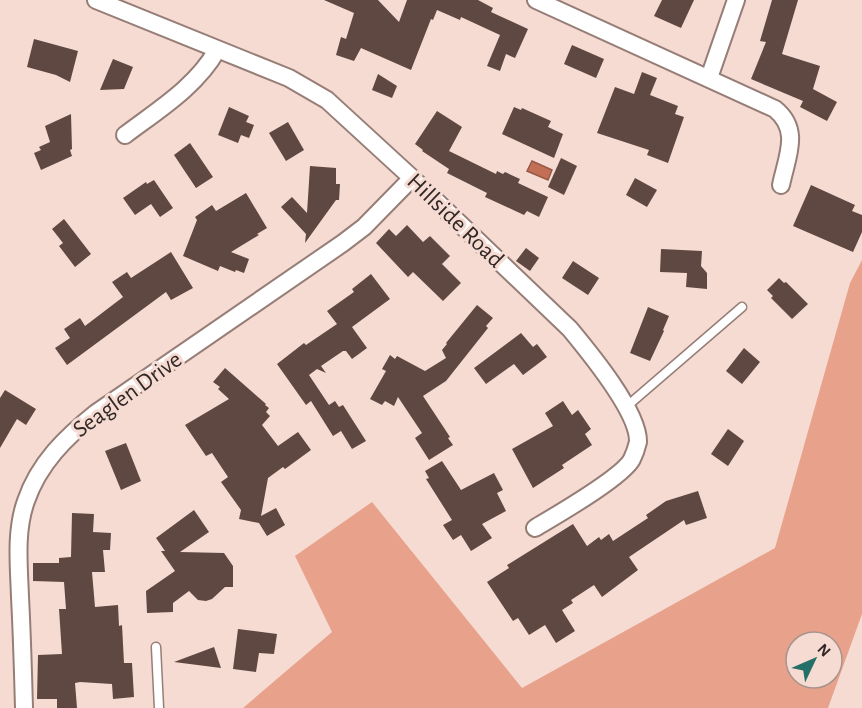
<svg xmlns="http://www.w3.org/2000/svg" width="862" height="708" font-family="'Alegreya Sans',sans-serif">
<rect width="100%" height="100%" fill="#f6dbd3"/>
<!-- green -->
<path fill="#e8a28c" fill-rule="evenodd" d="M862,260V614L828,708H243L332,632L295,556L372,502L522,688L775,548L850,283ZM796,642H832V678H796Z"/>
<!-- water -->
<polygon fill="#c36f56" stroke="#975a47" stroke-width="1.5" points="532,161 552,170 548,180 527,171"/>
<!-- building -->
<g fill="#5e4841">
<polygon points="324,0 378,0 399,22 407,0 478,0 493,8 491,12 528,29 515,58 506,54 500,71 487,66 500,35 461,17 460,20 437,10 433,20 431,19 411,70 361,48 354,61 336,55 341,37 346,39 354,13"/>
<polygon points="662,0 694,0 681,28 654,16"/>
<polygon points="772,0 798,0 782,54 820,66 813,89 837,102 827,121 800,107 803,101 751,79 766,42 760,41"/>
<polygon points="34,39 78,51 70,82 56,75 27,67"/>
<polygon points="572,45 604,59 596,78 564,64"/>
<polygon points="113,59 133,67 124,89 100,90"/>
<polygon points="642,72 657,78 650,95 678,106 675,114 684,117 668,163 647,155 649,150 597,133 615,87 634,94"/>
<polygon points="378,74 397,86 392,98 372,90"/>
<polygon points="229,107 249,116 246,122 254,125 249,138 241,135 238,143 218,135"/>
<polygon points="514,107 521,110 522,108 551,121 548,127 563,134 554,158 502,134"/>
<polygon points="437,111 462,127 449,151 496,174 497,171 503,174 505,172 520,179 518,183 548,197 539,217 527,211 524,215 485,197 487,193 447,173 449,169 422,151 423,150 415,144"/>
<polygon points="71,114 72,149 70,150 72,156 41,170 34,153 41,150 39,147 50,142 45,126"/>
<polygon points="288,122 304,150 286,161 269,133"/>
<polygon points="190,143 213,177 196,188 174,155"/>
<polygon points="561,158 577,166 564,195 548,187"/>
<polygon points="310,166 336,168 336,184 340,184 339,200 336,200 305,243 306,234 281,207 292,197 307,213"/>
<polygon points="635,178 657,190 647,207 626,195"/>
<polygon points="154,180 173,208 160,217 151,204 135,215 123,198 146,182 147,184"/>
<polygon points="811,185 855,205 852,211 862,215 862,232 853,252 793,226"/>
<polygon points="246,193 267,228 257,234 259,235 231,252 249,259 244,273 236,270 235,272 220,266 218,271 183,256 197,220 195,217 212,205 216,211"/>
<polygon points="64,219 91,254 75,267 59,246 63,243 52,229"/>
<polygon points="407,225 423,242 430,236 450,256 442,264 461,283 443,301 413,272 408,277 376,243 389,229 396,236"/>
<polygon points="526,248 539,258 530,271 516,261"/>
<polygon points="661,249 702,251 701,266 707,273 707,289 686,287 687,273 660,272"/>
<polygon points="171,252 193,288 171,300 166,292 67,365 55,348 70,338 64,329 80,318 85,326 123,297 112,282 127,272 131,278"/>
<polygon points="573,261 599,278 588,295 562,278"/>
<polygon points="371,274 390,299 352,327 367,348 352,359 346,351 343,351 321,366 326,373 317,369 309,375 329,405 335,401 339,407 343,405 366,441 352,449 341,431 333,436 311,401 306,405 277,364 304,343 306,345 337,324 327,311 354,292 352,289"/>
<polygon points="779,278 784,283 786,282 808,304 792,319 771,298 773,296 767,290"/>
<polygon points="477,305 493,318 486,326 488,328 446,381 423,396 450,437 448,438 453,445 429,460 415,438 422,433 398,397 394,406 385,401 382,405 370,399 386,371 382,369 390,355 395,359 397,356 425,371 446,358 442,350 447,344 446,343"/>
<polygon points="648,307 669,316 663,330 664,331 650,361 630,353"/>
<polygon points="521,333 533,347 537,344 547,357 523,375 514,364 486,384 474,368"/>
<polygon points="744,348 760,362 742,384 726,371"/>
<polygon points="225,368 266,404 265,405 269,408 266,412 270,416 262,425 278,446 298,432 311,450 285,469 283,467 268,478 261,516 276,508 285,525 267,536 259,523 239,519 241,510 221,482 228,477 212,453 206,456 185,425 229,399 218,389 220,387 213,382"/>
<polygon points="5,390 36,409 26,425 17,419 0,448 0,398"/>
<polygon points="563,401 572,415 578,410 591,429 585,434 592,445 562,465 564,468 533,488 512,449 553,426 545,413"/>
<polygon points="728,429 744,441 728,466 711,454"/>
<polygon points="126,443 141,481 121,490 105,451"/>
<polygon points="442,461 461,490 494,473 503,490 497,493 506,511 482,524 492,538 471,551 461,535 453,540 443,525 452,520 426,479 429,478 425,471"/>
<polygon points="698,491 707,518 686,525 684,520 629,557 638,570 602,597 594,585 571,600 573,603 562,610 575,631 556,643 545,625 529,635 518,618 513,621 487,582 509,568 507,565 573,524 587,546 599,537 601,540 609,534 613,541 648,518 646,515 666,501"/>
<polygon points="194,510 209,532 180,552 224,553 233,566 233,587 225,587 212,599 206,601 198,600 189,591 173,603 173,612 147,613 146,591 175,571 161,551 165,551 156,538"/>
<polygon points="72,513 94,514 93,532 111,533 110,550 103,550 105,572 92,572 95,607 118,605 119,626 122,625 124,663 132,663 134,697 113,699 112,684 80,682 75,683 77,708 57,708 57,699 37,699 38,655 62,654 59,609 66,609 64,582 33,581 33,563 59,563 59,558 71,557"/>
<polygon points="238,629 277,634 274,654 259,653 256,672 233,669"/>
<polygon points="214,647 221,668 174,662"/>
</g>
<g fill="none" stroke-linecap="round" stroke-linejoin="round">
<!-- lane casing -->
<g stroke="#967e77" stroke-width="11">
<g id="lane">
<polyline points="626,407 742,307"/>
<polyline points="156,647 159,708"/>
</g>
</g>
<!-- street casing -->
<g stroke="#967e77" stroke-width="20">
<g id="street">
<path d="M96,0L289,78L327,100L412,178L570,329C589,352 639,412 638,442C637,446 634,455 632,459C623,477 555,516 535,528"/>
<path d="M536,0L775,109C801,130 787,156 781,185"/>
<polyline points="709,78 736,0"/>
<path d="M125,135C158,110 196,87 217,50"/>
<path d="M24,708C23,671 22,634 20,597C19,566 15,531 26,501C39,463 66,437 96,413L343,243L364,227L412,178"/>
</g>
</g>
<!-- lane -->
<use href="#lane" stroke="#fff" stroke-width="8"/>
<!-- street -->
<use href="#street" stroke="#fff" stroke-width="16"/>
</g>
<g text-anchor="middle" stroke-width="6" stroke-linejoin="round" paint-order="stroke">
<!-- street labels -->
<g font-size="24" fill="#312825" stroke="#f6dbd3">
<text transform="translate(456 220) rotate(44)" y="8">Hillside Road</text>
<text transform="translate(127 394) rotate(-36)" y="8">Seaglen Drive</text>
</g>
</g>
<!-- north arrow -->
<g transform="translate(814 660) rotate(46)"><circle r="28" fill="#f6dbd3" stroke="#a7938d" stroke-width="1.5"/>
<path d="M0-4.5L10 22L0 15L-10 22Z" fill="#256f69"/>
<text y="-9" font-size="16" font-weight="bold" text-anchor="middle" fill="#312825">N</text>
</g>
</svg>
